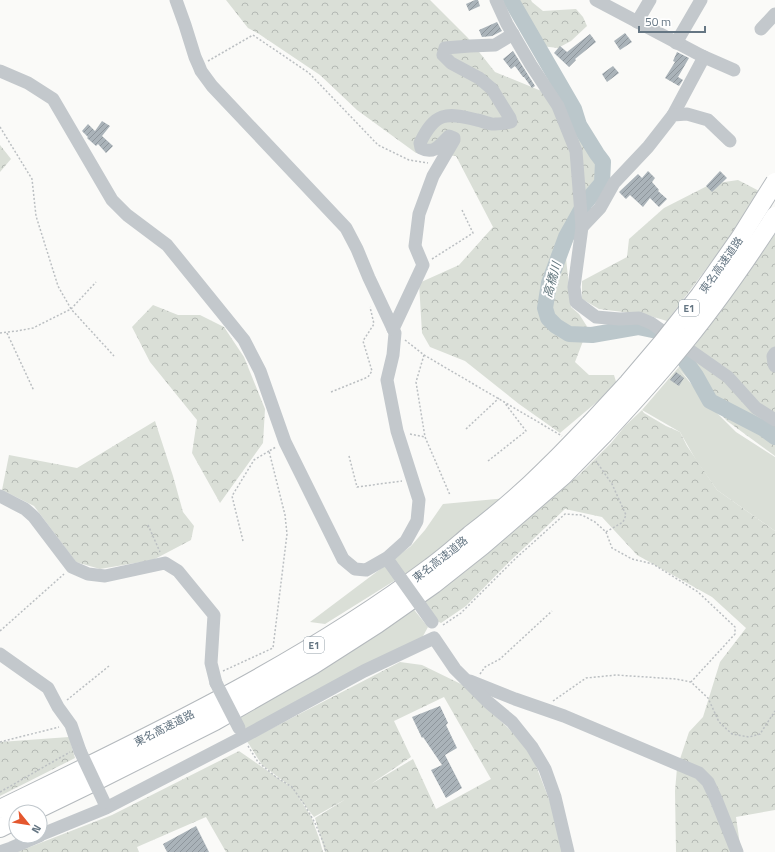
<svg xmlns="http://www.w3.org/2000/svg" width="775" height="852" font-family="'Titillium Web','Noto Sans JP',sans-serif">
<defs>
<pattern id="forest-crowns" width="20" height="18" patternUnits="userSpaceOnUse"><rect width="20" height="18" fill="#dadfd7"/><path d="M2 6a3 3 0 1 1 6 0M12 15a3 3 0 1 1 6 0" fill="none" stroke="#b4b9b4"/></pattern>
<pattern id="building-hatch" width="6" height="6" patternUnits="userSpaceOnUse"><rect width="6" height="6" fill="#aab3b9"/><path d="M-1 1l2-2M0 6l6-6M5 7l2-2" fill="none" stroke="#8e969c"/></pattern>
</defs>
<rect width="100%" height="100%" fill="#fafaf8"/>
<!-- grass -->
<g fill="#dadfd7">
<polygon points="678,368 708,404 736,432 775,457 775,531 717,490 696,460 680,432 642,410"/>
<polygon points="507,498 410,571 325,624 310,622 411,546 425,530 443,504"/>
<polygon points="411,606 428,627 422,638 246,731 236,711"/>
</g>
<!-- forest -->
<g fill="url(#forest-crowns)" fill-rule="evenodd">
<polygon points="226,0 430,0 468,38 495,72 539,90 563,98 602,170 566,258 571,307 579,314 588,328 575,362 589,375 614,375 617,385 560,433 519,404 465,361 430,347 422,333 419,283 459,265 493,227 456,156 416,153 357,110 320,75 259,34 248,28"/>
<polygon points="508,0 531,0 532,2 543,11 576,9 583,17 587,26 571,41 558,48 541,46 510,5"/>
<polygon points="0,145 11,159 0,172"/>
<polygon points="738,180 763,193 667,321 647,315 599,309 582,299 582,281 627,257 629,239 664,208 711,184"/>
<polygon points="775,234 775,456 727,421 678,368 741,283"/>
<polygon points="153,305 178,315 200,315 224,327 244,357 265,409 263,443 220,503 192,453 197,420 150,362 132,327"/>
<polygon points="642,410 644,413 666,426 680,432 687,446 717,490 775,531 775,810 736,817 741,852 676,852 675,791 677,768 689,732 703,717 720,662 746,628 712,597 637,555 602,517 565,509 506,565 466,606 441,623 437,621 423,600 466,571 580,474 611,443 625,426"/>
<polygon points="155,421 173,476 183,512 194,526 191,540 153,560 100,569 76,562 34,506 2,490 9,455 77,468"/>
<path d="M400,662L422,665L463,685L529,748L554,812L562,852H325L315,818L346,799L314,817L298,797L311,816L319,838L323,852H226L206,817L137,847L139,852H17L112,815L239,751L291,787L290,786L262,765L247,741ZM444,697L491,779L436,809L413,759L371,784L411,757L394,721Z"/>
<polygon points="69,737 75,758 0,796 0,742"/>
</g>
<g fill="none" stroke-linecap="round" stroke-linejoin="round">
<!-- river -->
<polyline stroke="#bbc7cb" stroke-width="16" points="511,0 574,109 579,125 597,154 603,162 602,183 585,203 566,237 549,283 545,308 548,318 556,326 569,334 592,335 638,327 657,331 681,355 696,376 710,401 764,429 775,437"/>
</g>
<!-- building -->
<g fill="url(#building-hatch)">
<polygon points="475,0 478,0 480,6 469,11 466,4"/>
<polygon points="497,22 502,31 492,36 482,37 479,30"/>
<polygon points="625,33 632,42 620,50 614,41"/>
<polygon points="590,34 596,42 575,59 576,60 569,67 554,53 560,46 567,52"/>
<polygon points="513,51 535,86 532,88 524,77 523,77 515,66 511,69 503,59"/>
<polygon points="677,52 689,58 678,77 683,80 679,86 665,78 675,62 673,61"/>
<polygon points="613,66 619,73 607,82 602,74"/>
<polygon points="102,121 110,126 102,136 113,146 106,153 98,144 96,146 87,138 88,137 82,131 88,124 95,131"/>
<polygon points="648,171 655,178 652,182 659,190 658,191 667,199 659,207 650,198 643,207 630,195 626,199 619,192 638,174 642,178"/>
<polygon points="720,171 727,178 712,192 706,186"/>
<polygon points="676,372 684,378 679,386 670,380"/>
<polygon points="440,706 448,723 446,725 457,748 445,755 462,788 446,798 431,770 442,765 423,737 422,738 412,717"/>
<polygon points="196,826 209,852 167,852 163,844"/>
</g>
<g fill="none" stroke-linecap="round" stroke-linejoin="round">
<!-- highway casing -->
<g stroke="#b4b9bd" stroke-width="20">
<g id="highway">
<path d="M0,809C148,737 299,666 431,567C445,557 457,546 470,535C496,515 522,493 545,470C561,455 575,440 590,424"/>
<polyline points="32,812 100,779 215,721 313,665 377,624 434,584 482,546 563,476 603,435"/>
<polyline points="0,828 16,820"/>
</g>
</g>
<!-- path -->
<g stroke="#bbbfc2" stroke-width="1.5" stroke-dasharray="2 2" stroke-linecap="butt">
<polyline points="208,61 253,35 309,73 378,145 409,160 428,163"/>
<polyline points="0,127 32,179 36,216 58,286 71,309 114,356"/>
<polyline points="432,259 473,233 462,210"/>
<polyline points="0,333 17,331 33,328 71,309 96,282"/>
<polyline points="7,333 34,391"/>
<polyline points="405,340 424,355 562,436"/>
<polyline points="424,355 416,382 425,437 450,495"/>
<polyline points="331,392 368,377 372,371 363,341 374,324 370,307"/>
<polyline points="466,429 499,398"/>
<polyline points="410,434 425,437"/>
<polyline points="349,456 357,487 402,481"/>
<polyline points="488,461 526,431 504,402"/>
<polyline points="148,525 160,552"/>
<polyline points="606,532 612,548 632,559 653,564 698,592 735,627 735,634 691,682"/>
<polyline points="243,541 232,496 254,460 269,451"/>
<polyline points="443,625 461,613 515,559 565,514 582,515 595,522 606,532 623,522 626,515 612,484 596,461"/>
<polyline points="0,631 64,574"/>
<polyline points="223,671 273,648 287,534 285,515 269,451 276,447"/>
<polyline points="480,674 485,667 500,659 552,611"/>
<polyline points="67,700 109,666"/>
<polyline points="553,701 586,678 616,675 676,679 691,682 708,698 719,722 732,734 749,737 760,734 775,711"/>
<polyline points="0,742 59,727"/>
<polyline points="248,746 258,762 276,777 292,787 304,804 315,823 324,844 326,852"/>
<polyline points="0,792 70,752"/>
</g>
<!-- minor -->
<g stroke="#c3c8cc" stroke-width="13">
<polyline points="496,0 507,24 531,65 558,106 576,151 582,227 574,287 576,302 596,317 620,319 639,318 651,323 728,377 756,408 775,420"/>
<polyline points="596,0 704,57 673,115"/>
<polyline points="637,22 650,0"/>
<polyline points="761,29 775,14"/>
<polyline points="676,43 701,0"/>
<polyline points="702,56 734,70"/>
<polyline points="0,71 28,83 53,99 112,200 127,215 167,245 244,340 260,371 285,442 343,559 355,569 366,570 387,558 406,541 417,521 419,500 397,431 387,380 393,355 395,333 369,278 357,249 346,228 212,86 201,71 199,66 195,57 185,25 176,0"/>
<polyline points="582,227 600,208 614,183 648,147 673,115 687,114 708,120 730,141"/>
<path d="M393,329L423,265L415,246L419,214L433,176L454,140V138L449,136C440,145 434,155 421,148L420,143C435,112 446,112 477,120C483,121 490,125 495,124C500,124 506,123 511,122L510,118L492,89L479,78L451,63L443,55L445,48L470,46L495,45L513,34"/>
<polyline points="775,353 773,356 774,364 775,366"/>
<polyline points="0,496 25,509 34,517 72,567 88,574 105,576 165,563 178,571 214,615 211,663 216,683"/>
<polyline points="0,654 48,688 58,707 71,725 80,751"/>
<polyline points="470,681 515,699 564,716 699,773 708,782 716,799 737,852"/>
<polyline points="40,835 106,808 243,737 364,671 434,638 455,669 488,702 512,722 532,747 545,769 555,797 568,852"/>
<polyline points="0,852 11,848 39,836"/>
</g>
<!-- highway -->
<use href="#highway" stroke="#fff" stroke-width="18"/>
<!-- highway-bridge casing -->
<g stroke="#b4b9bd" stroke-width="20" stroke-linecap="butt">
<g id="highway-bridge">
<polyline points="590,424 628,383 662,343 700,295 740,238 775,182"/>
<path d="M603,435C627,409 652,382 674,355C711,311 744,264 775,216"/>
</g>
</g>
<!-- minor-bridge -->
<g stroke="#c3c8cc" stroke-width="13">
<polyline points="390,563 432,622"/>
<polyline points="216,683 239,728"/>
<polyline points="80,751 104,802"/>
</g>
<!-- highway-bridge -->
<use href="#highway-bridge" stroke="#fff" stroke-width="18"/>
</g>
<g text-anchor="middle" stroke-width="4" stroke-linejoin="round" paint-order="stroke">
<!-- shield labels -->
<g fill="#fff" stroke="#939fa8" stroke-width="1">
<rect x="679" y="300" width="20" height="16" rx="3"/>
<rect x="304" y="637" width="20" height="16" rx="3"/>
</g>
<g font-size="10" font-weight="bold" fill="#657683">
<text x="689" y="312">E1</text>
<text x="314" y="649">E1</text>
</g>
<!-- street labels -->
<g font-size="11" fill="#657683" stroke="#fff">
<text transform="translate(721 265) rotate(-55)" y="4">東名高速道路</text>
<text transform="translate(440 559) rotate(-38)" y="4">東名高速道路</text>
<text transform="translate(164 728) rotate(-27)" y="4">東名高速道路</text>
</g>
<!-- water labels -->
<g font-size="12" font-style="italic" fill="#60757c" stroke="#fff">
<text transform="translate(552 280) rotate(-74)" y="4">高橋川</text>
</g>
</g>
<!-- north arrow -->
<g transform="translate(28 824) rotate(120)"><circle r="19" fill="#ffffff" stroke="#c1c8cd"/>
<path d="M0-3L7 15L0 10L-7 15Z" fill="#e4572e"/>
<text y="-6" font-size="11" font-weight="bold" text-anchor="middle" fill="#657683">N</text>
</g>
<!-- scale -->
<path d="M639 26v6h66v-6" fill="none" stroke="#657683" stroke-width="2"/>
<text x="645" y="26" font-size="12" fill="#657683" stroke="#ffffff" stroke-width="3" paint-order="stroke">50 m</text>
</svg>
